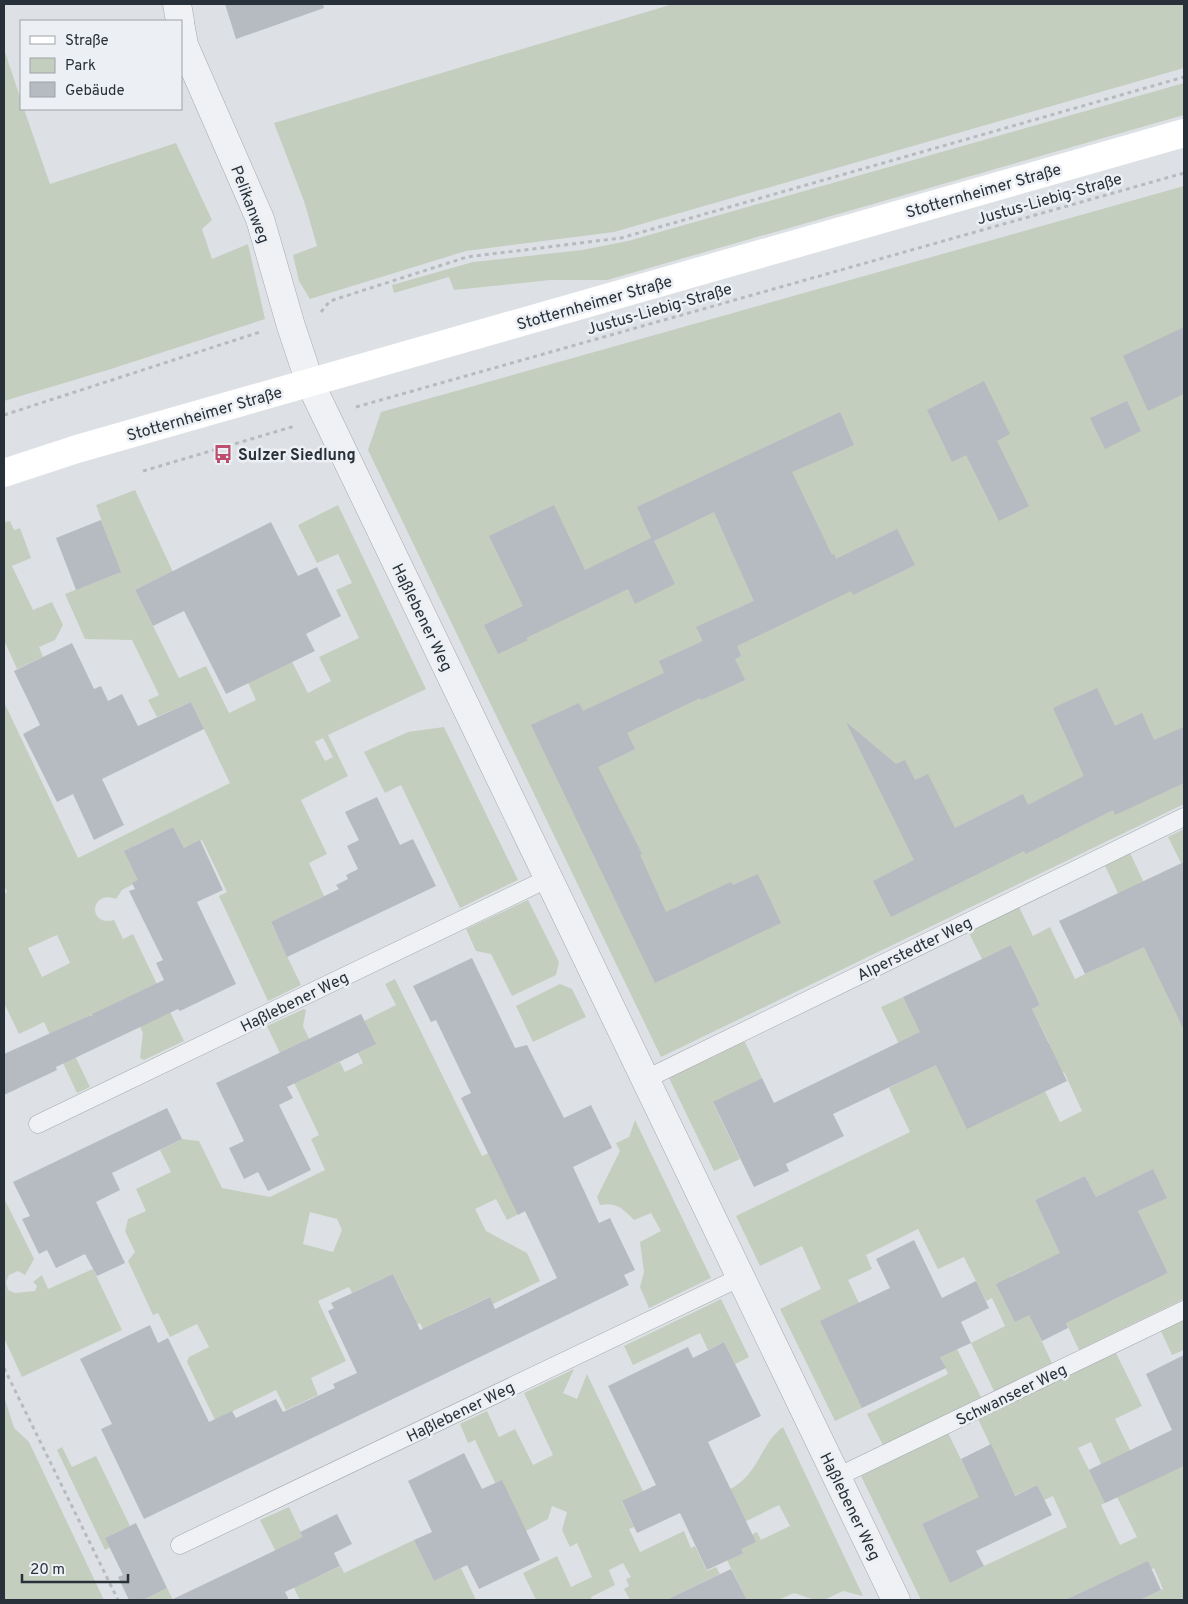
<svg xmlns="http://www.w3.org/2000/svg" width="1188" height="1604" font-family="Overpass,sans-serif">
<rect width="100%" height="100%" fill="#dde1e5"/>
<!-- green -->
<g fill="#c4cebf" fill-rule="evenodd">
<polygon points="673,4 1184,4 1184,68 614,232 466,251 310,299 299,281 293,255 317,246 304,201 274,123"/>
<polygon points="4,49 21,100 21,109 24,109 50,184 176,143 212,220 202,229 212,259 248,244 265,319 111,369 4,401"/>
<polygon points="1184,83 1184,115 607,280 550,280 454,290 449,277 394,293 392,285 473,262 582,250 628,241"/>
<polygon points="1184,186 1184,804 661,1057 368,450 381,412"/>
<path d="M135,490L173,572L135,590L179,678L206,666L229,713L256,700L244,674L283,644L308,693L331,681L319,657L359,638L336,590L352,583L338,554L317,563L298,525L338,505L426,689L328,735L348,776L301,800L327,854L309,863L324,896L271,923L301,985L268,1001L219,896L227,892L202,840L184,848L173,827L134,846L148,876L122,890L116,899C90,889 87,927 114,920L123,939L133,934L184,1041L144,1060L140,1058L143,1033L126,998L62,1029L90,1087L77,1093L44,1022L19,1034L4,1003V894L7,892L4,885V702L78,858L230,783L191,702L157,717L148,700L159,695L132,640L85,639L65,594L116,574L110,557L114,555L96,505ZM323,738L333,757L325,761L315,742ZM57,935L70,963L42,977L28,948Z"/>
<polygon points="10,521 14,530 20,528 31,558 12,566 33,610 52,602 63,625 55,640 39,647 43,657 17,669 4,640 4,522"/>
<polygon points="444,727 518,880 460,908 401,785 385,793 364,752 408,732"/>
<polygon points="1184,829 1184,862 1181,863 1168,837"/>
<path d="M1130,853L1163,923L1169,999L1184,991V1299L1079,1350L1038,1264L1011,1276L1052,1363L994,1391L971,1343L1005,1326L992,1298L986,1301L964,1257L938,1269L918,1229L866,1255L872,1269L848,1280L859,1303L862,1408L835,1421L780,1309L821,1289L802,1246L760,1266L736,1216L910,1132L889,1088L914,1075L881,1007L903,997L916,1023L928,1017L1027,1054L1049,1043L1032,1009L1040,1005L1011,945L982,959L968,931L1019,907L1033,936L1050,927L1075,979L1106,964L1140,939L1105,866ZM1064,1072L1082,1111L1060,1122L1041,1083ZM1153,1170L1166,1197L1138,1211L1168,1273L1109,1302L1056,1244L1035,1200L1085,1176L1096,1197Z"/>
<polygon points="528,900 559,962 556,975 512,996 491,954 476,951 466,929"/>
<path d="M395,979L482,1156L522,1138L514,1189L525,1211L507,1220L496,1199L475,1209L486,1231L527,1253L540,1281L493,1304L489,1297L451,1315L429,1341L420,1323L411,1327L406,1300L393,1274L352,1293L349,1287L318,1301L346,1361L311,1378L318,1395L286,1410L276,1390L215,1420L187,1362L189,1357L209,1347L197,1324L170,1337L158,1313L153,1315L128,1261L135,1252L125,1231L128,1219L146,1211L136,1189L171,1172L160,1150L182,1139L199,1141L222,1188L270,1197L325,1170L311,1139L319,1135L267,1026L304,1009L306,1010L303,1026L323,1069L340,1062L345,1072L363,1063L358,1053L364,1021L396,1005L385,984ZM310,1212L337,1219L342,1230L333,1252L303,1244Z"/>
<polygon points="560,984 572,989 586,1017 533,1042 516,1006"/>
<polygon points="744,1040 762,1078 713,1103 740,1159 714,1171 668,1076"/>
<path d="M635,1120L711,1278L649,1308L640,1287L644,1272L640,1242L661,1231L651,1213L634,1220C623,1209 617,1202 600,1205L597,1197L620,1151L616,1143L629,1137Z"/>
<polygon points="4,1198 34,1259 25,1275 18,1271 9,1275 6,1282 8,1290 15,1293 35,1291 37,1286 33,1282 42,1275 48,1289 93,1269 122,1330 22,1377 4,1338"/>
<polygon points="721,1299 749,1357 735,1364 724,1342 708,1350 700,1333 633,1365 624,1346"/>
<polygon points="1184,1319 1184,1350 1172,1355 1161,1331"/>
<polygon points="953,1341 981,1397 883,1445 867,1414 948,1374 937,1350"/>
<path d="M1116,1353L1142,1406L1115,1419L1130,1450L1159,1477L1184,1466V1600H1140L1163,1589L1154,1568L1110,1589L1106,1581L1071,1597L1072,1600H921L861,1476L948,1433L974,1486L1003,1472L978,1419ZM1091,1442L1101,1464L1089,1470L1078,1448ZM1037,1485L1044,1500L1053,1496L1067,1527L950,1582L922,1524L956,1508L1012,1497ZM1117,1497L1137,1537L1120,1545L1101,1505Z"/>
<polygon points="574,1369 563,1393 577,1399 587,1374 643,1491 622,1502 634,1527 629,1529 640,1552 684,1531 691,1548 695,1546 707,1571 716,1567 720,1574 666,1600 630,1600 624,1589 629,1586 626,1579 631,1577 623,1563 609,1570 615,1585 591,1597 592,1600 536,1600 523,1573 557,1556 571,1587 592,1577 577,1543 570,1547 562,1530 567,1512 552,1506 548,1519 526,1531 515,1525 475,1440 468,1443 460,1424 487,1411 499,1437 515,1429 533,1465 553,1455 524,1393"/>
<polygon points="4,1396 14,1428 29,1442 104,1600 4,1600"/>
<path d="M783,1427L863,1596L843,1591L824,1600H815L794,1593L778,1600H747L727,1560L737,1541L757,1532L761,1540L790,1526L779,1505L716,1536L700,1503C715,1496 734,1490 745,1478C761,1462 764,1441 783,1427Z"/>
<polygon points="62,1447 72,1467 96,1456 130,1526 105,1538 110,1547 105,1550 57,1450"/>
<polygon points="289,1507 321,1575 341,1566 344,1573 414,1540 434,1581 461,1568 476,1600 300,1600 260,1520"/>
<polygon points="167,1588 173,1600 143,1600"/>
</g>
<!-- building -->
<g fill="#b5bbc1">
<polygon points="225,4 323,4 324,8 236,39"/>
<polygon points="1184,327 1184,394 1148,411 1123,356"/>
<polygon points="984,381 1010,434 997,441 1029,506 999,521 966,455 952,462 927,410"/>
<polygon points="1127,401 1141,431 1105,449 1090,418"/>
<polygon points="840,412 854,445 792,472 832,555 834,554 836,559 897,529 915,565 853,595 851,591 737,646 741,656 735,659 745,680 701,700 700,698 627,733 635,749 598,767 642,854 640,855 666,912 731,882 733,885 758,874 781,923 655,983 531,725 579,703 583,711 664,673 659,661 703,641 696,627 754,601 714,512 654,541 675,584 635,604 628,589 526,638 528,640 498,654 484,625 523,606 489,536 554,505 585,570 651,538 637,507"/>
<polygon points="101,520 121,572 76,590 56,538"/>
<polygon points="271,522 298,576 317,567 341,616 306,634 315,651 226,694 184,611 153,626 135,590"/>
<polygon points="72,643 94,689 101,686 108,701 122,694 138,726 191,702 204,729 102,779 124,825 94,840 73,794 57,802 23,734 40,725 14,671"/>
<polygon points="1097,688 1115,726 1142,713 1154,740 1184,727 1184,783 1115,815 1113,810 1026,854 1024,851 891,917 873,881 914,860 846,722 896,764 905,760 915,780 928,774 955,828 1023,794 1028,805 1084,776 1053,708"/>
<polygon points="377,797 400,845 413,839 436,886 287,957 271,922 339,889 336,885 348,879 346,875 358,869 347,846 359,840 345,812"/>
<polygon points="173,827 184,848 200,840 223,890 197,902 236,984 180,1011 178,1009 56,1067 57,1070 4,1095 4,1054 91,1015 92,1017 92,1014 164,980 156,963 163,960 129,891 135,889 132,883 138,880 124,851"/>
<polygon points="1184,862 1184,1030 1144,947 1085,974 1059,921"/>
<polygon points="1011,945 1040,1005 1032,1009 1067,1081 967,1129 936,1065 833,1114 844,1136 786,1164 789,1171 754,1187 713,1102 762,1078 774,1103 920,1032 903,997"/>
<polygon points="472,958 515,1048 527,1045 564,1118 591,1105 612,1148 573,1167 599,1223 610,1218 635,1270 624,1275 629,1285 144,1519 101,1429 112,1424 80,1359 150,1325 158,1343 168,1338 209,1422 232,1411 236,1418 276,1399 283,1412 335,1388 333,1384 357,1373 328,1311 334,1308 331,1303 393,1274 420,1330 490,1297 495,1309 557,1278 525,1211 518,1215 461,1098 471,1093 436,1020 431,1022 413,986"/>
<polygon points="361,1014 376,1044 287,1087 293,1098 279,1105 311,1170 268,1191 258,1172 244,1179 229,1148 244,1141 216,1083"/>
<polygon points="167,1108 182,1139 112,1173 120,1190 96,1202 125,1263 97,1276 85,1254 56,1268 47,1250 39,1254 22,1219 30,1216 13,1182"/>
<polygon points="1153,1169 1167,1198 1138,1211 1168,1273 1066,1323 1068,1328 1042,1341 1029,1315 1015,1322 996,1284 1060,1253 1035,1200 1085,1176 1096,1197"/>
<polygon points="914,1240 942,1298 976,1281 989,1308 961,1322 971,1343 940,1357 946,1368 862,1408 820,1321 890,1288 876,1259"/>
<polygon points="724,1342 761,1416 708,1442 756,1542 741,1549 743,1553 707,1570 680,1513 637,1533 622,1501 656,1485 608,1386 688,1347 693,1358"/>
<polygon points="1184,1355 1184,1466 1105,1503 1089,1470 1172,1430 1146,1374"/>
<polygon points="991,1444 1015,1496 1037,1485 1052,1515 976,1551 984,1566 950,1583 922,1524 979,1497 961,1459"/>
<polygon points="464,1453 482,1489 502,1480 540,1560 479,1589 467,1565 434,1581 414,1540 432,1532 408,1481"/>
<polygon points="337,1514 352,1544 334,1553 340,1566 285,1592 289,1600 171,1600 303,1537 300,1532"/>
<polygon points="136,1523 167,1588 143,1600 129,1600 118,1577 123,1575 105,1538"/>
<polygon points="1148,1561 1161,1590 1140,1600 1065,1600"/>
<polygon points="731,1569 747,1600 666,1600"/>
</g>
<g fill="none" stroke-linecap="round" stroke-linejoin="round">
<!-- service casing -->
<g stroke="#a3a9ae" stroke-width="19">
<g id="service">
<polyline points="644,1080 1184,817"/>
<polyline points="38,1124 549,878"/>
<polyline points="837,1477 1184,1310"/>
<polyline points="180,1545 741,1277"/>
</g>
</g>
<!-- minor casing -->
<g stroke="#a3a9ae" stroke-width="29">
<g id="minor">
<polyline points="177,4 180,21"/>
<polyline points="181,28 184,45 260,219 291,326 310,383 896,1600"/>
</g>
</g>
<!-- path -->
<g stroke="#b7bbc0" stroke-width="3" stroke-dasharray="4 4" stroke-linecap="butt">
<polyline points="321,312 330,301 467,257 621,238 1184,77"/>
<polyline points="356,407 1184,173"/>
<polyline points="4,415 260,332"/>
<polyline points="143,471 295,426"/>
<polyline points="4,1368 118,1600"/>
</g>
<!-- service -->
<use href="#service" stroke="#eff1f4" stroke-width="18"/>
<!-- minor -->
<use href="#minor" stroke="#eff1f4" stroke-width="28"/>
<!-- secondary -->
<polyline stroke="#fff" stroke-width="28" points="4,473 77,449 1184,133"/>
</g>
<!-- icons -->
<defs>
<g id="bus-bare" transform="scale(1.5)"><path d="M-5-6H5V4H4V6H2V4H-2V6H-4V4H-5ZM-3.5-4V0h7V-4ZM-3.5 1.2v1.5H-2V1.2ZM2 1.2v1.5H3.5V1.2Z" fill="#bc4f6d" stroke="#eceff3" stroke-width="2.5" paint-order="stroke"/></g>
</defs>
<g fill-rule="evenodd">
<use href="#bus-bare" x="223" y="454"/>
</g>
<g text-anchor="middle" stroke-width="5" stroke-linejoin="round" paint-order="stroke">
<!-- street labels -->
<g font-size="16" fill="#283139" stroke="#eceff3">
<text transform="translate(983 190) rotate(-16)" y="6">Stotternheimer Straße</text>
<text transform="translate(1049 198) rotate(-16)" y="6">Justus-Liebig-Straße</text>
<text transform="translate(251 204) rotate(69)" y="6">Pelikanweg</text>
<text transform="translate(594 302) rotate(-16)" y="6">Stotternheimer Straße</text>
<text transform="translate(659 308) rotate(-16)" y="6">Justus-Liebig-Straße</text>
<text transform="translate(204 413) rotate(-16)" y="6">Stotternheimer Straße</text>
<text transform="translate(423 617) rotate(64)" y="6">Haßlebener Weg</text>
<text transform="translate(914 948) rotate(-26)" y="6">Alperstedter Weg</text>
<text transform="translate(294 1001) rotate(-26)" y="6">Haßlebener Weg</text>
<text transform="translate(1011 1394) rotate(-26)" y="6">Schwanseer Weg</text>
<text transform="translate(460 1411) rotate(-26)" y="6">Haßlebener Weg</text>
<text transform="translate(851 1506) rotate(64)" y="6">Haßlebener Weg</text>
</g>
<!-- poi labels -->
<g font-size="16" font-weight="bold" fill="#283139" stroke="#eceff3" text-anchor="start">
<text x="238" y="460">Sulzer Siedlung</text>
</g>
</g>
<!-- border -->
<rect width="1188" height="1604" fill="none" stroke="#283139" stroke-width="10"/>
<!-- legend -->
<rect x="20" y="20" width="162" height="90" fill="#eceff3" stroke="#9ea3a9"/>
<rect x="30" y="36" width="25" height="8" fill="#ffffff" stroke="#9ea3a9"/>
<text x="65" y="45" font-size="15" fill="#283139">Straße</text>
<rect x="30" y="58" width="25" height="15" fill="#c4cebf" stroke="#9ea3a9"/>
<text x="65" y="70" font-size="15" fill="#283139">Park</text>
<rect x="30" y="82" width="25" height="15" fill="#b5bbc1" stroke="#9ea3a9"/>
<text x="65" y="95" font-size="15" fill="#283139">Gebäude</text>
<!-- scale -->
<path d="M22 1574v8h106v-8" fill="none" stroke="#283139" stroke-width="2.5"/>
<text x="30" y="1574" font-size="15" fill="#283139" stroke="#eceff3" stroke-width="4" paint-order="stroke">20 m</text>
</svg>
